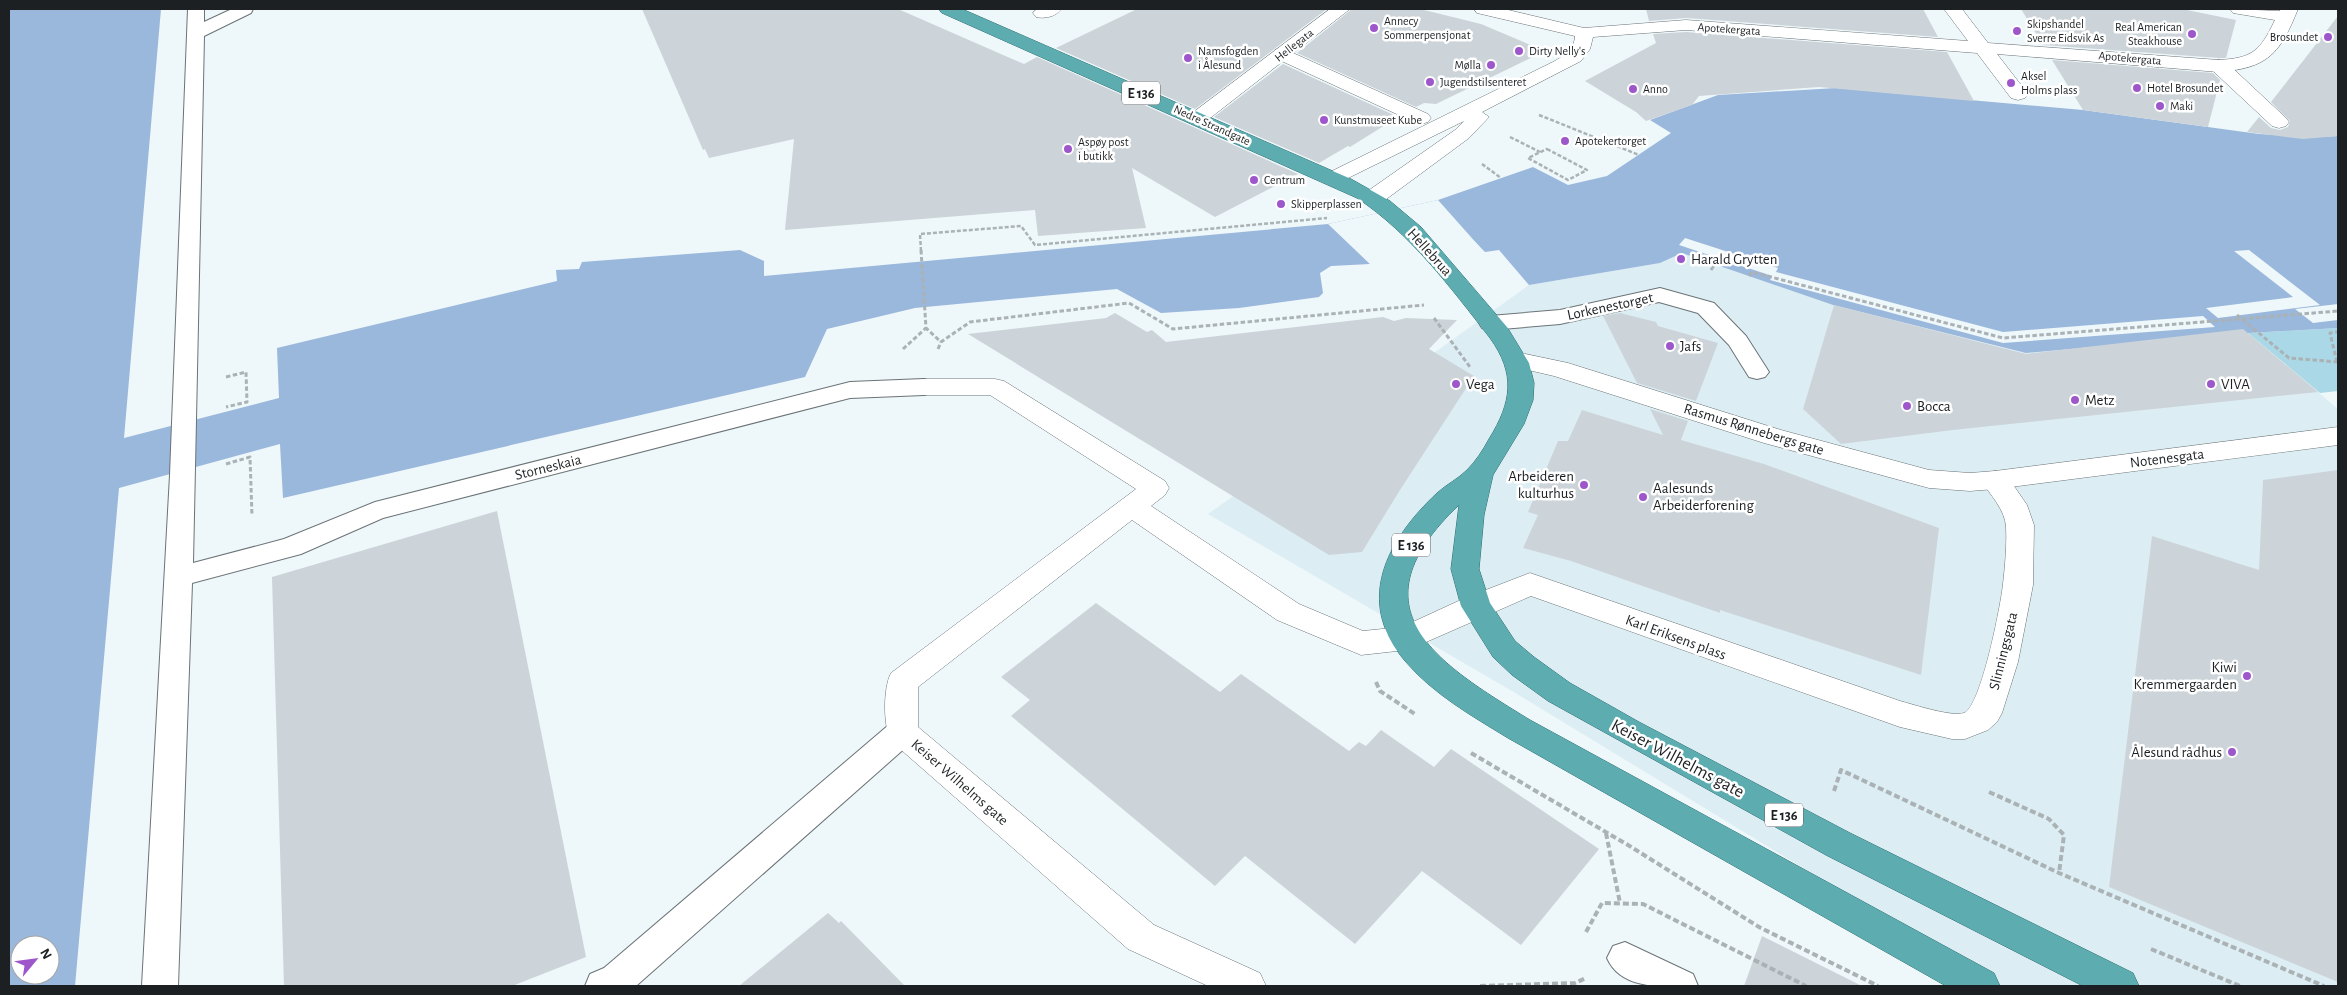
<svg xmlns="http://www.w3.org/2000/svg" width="2347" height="995" font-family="'Alegreya Sans',sans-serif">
<rect width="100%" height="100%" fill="#eef7fa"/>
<!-- built -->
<polygon fill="#dceef4" points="1682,252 1833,305 2025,353 2248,333 2338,409 2338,986 1997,986 1517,694 1208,514 1529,285 1660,263"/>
<!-- green -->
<polygon fill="#abd8e6" points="2338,328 2338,391 2320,393 2248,333"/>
<!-- water -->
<path fill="#9ab7dc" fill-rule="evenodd" d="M9,9H161L124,438L279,398L277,348L557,281L556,270L579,269L582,262L740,250L764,261V276L1328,224L1438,200L1533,167L1568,185L1607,176L1671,133L1650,120L1718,95L1836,88L2083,110L2259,134L2318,137L2338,136V328L2248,333L2026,353L1833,305L1682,253L1660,263L1529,285L1499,250L1485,252L1474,241L1370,264L1331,266L1320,273L1323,293L1319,297L1239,308L1161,313L1117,289L915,308L827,329L805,377L283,498L280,444L119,488L75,986H9ZM20,945H50V975H20Z"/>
<!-- pier -->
<g fill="#eef7fa">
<polygon points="1438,200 1487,255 1483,254 1474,244 1372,266 1328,224"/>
<polygon points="1685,238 1778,268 1776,272 2003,332 2203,316 2215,327 2003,343 1770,280 1772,276 1679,245"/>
<polygon points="2249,250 2320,305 2218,318 2206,308 2293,297 2234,251"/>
<polygon points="2338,304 2338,320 2313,323 2295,309"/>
</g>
<!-- building -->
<g fill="#ccd4d9">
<polygon points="642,9 898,9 1024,64 1037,57 1298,174 1215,217 1132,168 1146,228 1038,236 1035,210 785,230 794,139 709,158 705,149 703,150"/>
<polygon points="1137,9 1327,9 1195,109 1056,48"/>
<polygon points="1352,9 1420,9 1481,24 1545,51 1436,104 1424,103 1416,107 1297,53"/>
<polygon points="1646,9 1923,9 1938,37 1686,18 1649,21"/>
<polygon points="2021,9 2182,9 2236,20 2226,58 2219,58 2043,45"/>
<polygon points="2338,16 2338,136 2303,139 2247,132 2259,117 2271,128 2280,130 2288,127 2290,121 2271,102"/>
<polygon points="1686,32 1947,52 1974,101 1819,87 1699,96 1692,105 1646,121 1636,112 1585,81 1656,43 1653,34"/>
<polygon points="2052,60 2213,73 2220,80 2208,127 2083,110"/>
<polygon points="1283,64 1398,117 1350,147 1348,146 1319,163 1214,117"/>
<polygon points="1834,305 2026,354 2243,329 2318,392 1953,430 1841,444 1803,409"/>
<polygon points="1115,313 1147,332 1152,330 1166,342 1383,317 1394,321 1406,318 1457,320 1429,349 1474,376 1400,490 1362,552 1329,555 968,334 1106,318"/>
<polygon points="1620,313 1656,322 1658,326 1718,343 1696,401 1637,383 1603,316"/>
<polygon points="1650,409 1688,421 1681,440 1764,464 1939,528 1921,675 1720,610 1720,613 1571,561 1523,548 1538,515 1528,512 1558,441 1568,441 1582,410 1663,435"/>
<polygon points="2338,470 2338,982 2109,887 2152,536 2259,570 2263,480"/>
<polygon points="497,511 586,957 512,986 284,986 272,577"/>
<polygon points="1096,603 1220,692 1241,674 1349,751 1359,742 1366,746 1381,730 1434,767 1451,749 1599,849 1521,945 1422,871 1355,944 1245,856 1215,886 1011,716 1030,700 1001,677"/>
<polygon points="828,913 839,923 841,921 905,986 739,986"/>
<polygon points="1762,936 1862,986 1744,986"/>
</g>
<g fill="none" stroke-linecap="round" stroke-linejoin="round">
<!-- service casing -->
<g stroke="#6b7376" stroke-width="2">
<g id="service">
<polygon points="188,9 204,9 204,22 232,9 253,9 251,13 204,36 193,563 284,539 375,502 850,382 924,379 933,382 936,387 933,392 924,395 850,398 383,518 301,554 192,583 178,986 142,986 170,475"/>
<polygon points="1660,288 1714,303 1746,336 1769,372 1765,377 1757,379 1749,377 1729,345 1698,313 1659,302 1560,324 1490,330 1482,328 1479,323 1482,318 1490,316 1560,310"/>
<polygon points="902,719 913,723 917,732 913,741 636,986 585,986 590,974 604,968 891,723"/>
<path d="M1625,942L1693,974L1698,986C1667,986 1622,992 1607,958L1613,946Z"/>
</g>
</g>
<!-- pedestrian casing -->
<g stroke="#6b7376" stroke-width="1">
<g id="pedestrian">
<polygon points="1282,48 1428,114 1431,118 1428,122 1421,124 1414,122 1275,58 1273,54 1275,50"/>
<polygon points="2219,60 2226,62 2286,118 2289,122 2286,126 2279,128 2272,126 2212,70 2210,66 2212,62"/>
</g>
</g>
<!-- minor casing -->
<g stroke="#6b7376" stroke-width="1">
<g id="minor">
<path d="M1037,9H1061C1056,17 1044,19 1036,17L1033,13Z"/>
<polygon points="1330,9 1350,9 1205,122 1198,124 1191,122 1188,118 1191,114"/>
<path d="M1474,9H1504L1584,28L1686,20L1968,41L1944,9H1962L1988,43L2219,60C2253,58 2260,51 2275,20L2233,13L2230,9L2280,11V9H2298C2280,54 2268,68 2219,72L1997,54L2028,94L2025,98L2018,100L2011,98L1977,53L1686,30L1593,37L1590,49L1581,61L1482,112L1489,117L1469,138L1381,203L1373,204L1365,203L1362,198L1365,193L1455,130L1464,121L1340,182L1333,184L1326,182L1323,178L1326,174L1553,62C1565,55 1574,51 1575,36L1477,13Z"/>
<path d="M924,379H995L1004,381L1165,481L1169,488L1165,495L1151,506L1299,604L1363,631L1402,627L1465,598L1530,573L1900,701C1915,705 1951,717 1964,713C1981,707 2001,604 2003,584C2005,566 2007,545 2006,527C2005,509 1990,495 1981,480L1985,473L1995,471L2005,473L2027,505L2034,525L2033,585L2018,662L2002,713L1997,722L1988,730L1965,739H1952L1900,727L1531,596L1417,646L1406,650L1361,655L1277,620L1132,520L918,687V727L1154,925L1260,973L1266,986H1208L1128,949L891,741C883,726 883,688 891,673L1136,489L990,395H924L915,393L911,387L915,381Z"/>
</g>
</g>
<!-- tertiary casing -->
<g stroke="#6b7376" stroke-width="1">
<polygon id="tertiary" points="1516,352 1568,363 1781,430 1929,470 1970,473 1995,471 2338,427 2338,445 1995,489 1970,491 1929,488 1764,443 1554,376 1507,365 1504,360 1507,355"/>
</g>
<!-- trunk casing -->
<g stroke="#2c6d71" stroke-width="1">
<path id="trunk" d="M939,9H962L1351,179L1390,201L1421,227L1507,327L1529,363L1534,383L1533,400L1524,424L1493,475L1484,515L1479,569L1490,603L1515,641L1534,657L1570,683L1639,722L1850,833L2133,973L2139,986H2083L1826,855L1548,701L1512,675L1493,657L1461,606L1451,569L1459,505C1349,609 1437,663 1530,720L1994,973L2000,986H1946L1508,738C1472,716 1433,694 1405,661C1354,601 1387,540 1437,493C1447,484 1458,479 1467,470C1476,461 1483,450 1489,439C1512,402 1516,374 1490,338C1450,287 1411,234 1357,198L942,13Z"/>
</g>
<!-- path-far2 -->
<g stroke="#abb2b5" stroke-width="2.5" stroke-dasharray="4 2" stroke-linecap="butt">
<polyline points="1539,115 1639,155"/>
<polyline points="1510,137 1540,152"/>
<polygon points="1547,149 1587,170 1568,180 1528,158"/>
<polyline points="1482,164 1501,178"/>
<polyline points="921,251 920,234 1021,226 1035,245 1327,218"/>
</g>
<!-- path-far1 -->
<g stroke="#abb2b5" stroke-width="3" stroke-dasharray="4.5 2.5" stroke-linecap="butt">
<polyline points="921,250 926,328 941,342"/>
<polyline points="1711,270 1715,264"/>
<polyline points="1749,276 1752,272 2003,338 2338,311"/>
<polyline points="2237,315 2289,358 2338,362"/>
<polyline points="1434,318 1470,367"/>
<polyline points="903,349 926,328"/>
<polyline points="938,349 941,342 970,322 1129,303 1173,329 1424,305"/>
<polyline points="2337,362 2330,333 2338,332"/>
<polyline points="226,377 246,372 247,402 226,407"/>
<polyline points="226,464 250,457 252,516"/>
</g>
<!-- path -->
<g stroke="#abb2b5" stroke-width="4" stroke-dasharray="6 3" stroke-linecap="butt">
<polyline points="1376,682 1380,691 1415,714"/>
<polyline points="1471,753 1628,845 1759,927 1878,986"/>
<polyline points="1834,791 1841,770 2059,873 2324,986"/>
<polyline points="1989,792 2049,819 2064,835 2059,873"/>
<polyline points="1606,833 1620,903"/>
<polyline points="1586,932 1602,903 1643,904 1806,986"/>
<polyline points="2151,949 2240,986"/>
<polyline points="1480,986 1575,983 1586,978"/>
</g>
<!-- service -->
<use href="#service" fill="#fff" fill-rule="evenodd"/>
<!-- pedestrian -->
<use href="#pedestrian" fill="#fff" fill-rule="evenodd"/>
<!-- minor -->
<use href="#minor" fill="#fff" fill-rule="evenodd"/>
<!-- tertiary -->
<use href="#tertiary" fill="#fff" fill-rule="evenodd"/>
<!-- trunk -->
<use href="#trunk" fill="#5cacb0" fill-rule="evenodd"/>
</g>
<!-- markers -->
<g fill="#9e57cb" stroke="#fff" stroke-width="2">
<circle cx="1374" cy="28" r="5"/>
<circle cx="2017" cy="31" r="5"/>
<circle cx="2192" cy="34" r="5"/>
<circle cx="2328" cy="37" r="5"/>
<circle cx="1519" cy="51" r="5"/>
<circle cx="1188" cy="58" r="5"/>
<circle cx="1491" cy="65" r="5"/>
<circle cx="1430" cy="82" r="5"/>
<circle cx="2011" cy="83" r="5"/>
<circle cx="2137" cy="88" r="5"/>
<circle cx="1633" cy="89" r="5"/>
<circle cx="2160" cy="106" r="5"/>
<circle cx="1324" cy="120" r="5"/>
<circle cx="1565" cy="141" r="5"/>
<circle cx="1068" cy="149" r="5"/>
<circle cx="1254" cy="180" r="5"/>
<circle cx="1281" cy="204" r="5"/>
<circle cx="1681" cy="259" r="5"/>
<circle cx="1670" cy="346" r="5"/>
<circle cx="1456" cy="384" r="5"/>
<circle cx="2211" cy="384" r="5"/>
<circle cx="2075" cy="400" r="5"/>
<circle cx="1907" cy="406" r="5"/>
<circle cx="1584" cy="485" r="5"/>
<circle cx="1643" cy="497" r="5"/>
<circle cx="2247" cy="676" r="5"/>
<circle cx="2232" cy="752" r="5"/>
</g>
<g text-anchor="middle" stroke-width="5" stroke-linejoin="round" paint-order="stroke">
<!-- far-poi labels -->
<g font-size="12" fill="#1d2022" stroke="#fff" text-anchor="start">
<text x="1384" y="25">Annecy<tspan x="1384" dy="14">Sommerpensjonat</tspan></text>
<text x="2027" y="28">Skipshandel<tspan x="2027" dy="14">Sverre Eidsvik As</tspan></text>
<text x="2182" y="31" text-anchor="end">Real American<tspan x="2182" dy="14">Steakhouse</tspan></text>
<text x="2318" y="41" text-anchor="end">Brosundet</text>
<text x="1198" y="55">Namsfogden<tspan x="1198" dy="14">i Ålesund</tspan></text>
<text x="1529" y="55">Dirty Nelly's</text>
<text x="1481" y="69" text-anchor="end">Mølla</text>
<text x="2021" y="80">Aksel<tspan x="2021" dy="14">Holms plass</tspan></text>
<text x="1440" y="86">Jugendstilsenteret</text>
<text x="2147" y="92">Hotel Brosundet</text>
<text x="1643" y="93">Anno</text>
<text x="2170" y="110">Maki</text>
<text x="1334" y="124">Kunstmuseet Kube</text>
<text x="1575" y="145">Apotekertorget</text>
<text x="1078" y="146">Aspøy post<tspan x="1078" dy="14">i butikk</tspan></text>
<text x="1264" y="184">Centrum</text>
<text x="1291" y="208">Skipperplassen</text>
</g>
<!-- far-street labels -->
<g font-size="12" fill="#1d2022" stroke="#fff">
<text transform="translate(1729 29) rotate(4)" y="4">Apotekergata</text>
<text transform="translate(1294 45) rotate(-38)" y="4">Hellegata</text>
<text transform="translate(2130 58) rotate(5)" y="4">Apotekergata</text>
<text transform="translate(1212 125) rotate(24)" y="4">Nedre Strandgate</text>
</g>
<!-- shield labels -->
<g fill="#fff" stroke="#616364" stroke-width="1">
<rect x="1122" y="81.5" width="38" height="23" rx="4"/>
<rect x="1392" y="533.5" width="38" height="23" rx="4"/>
<rect x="1765" y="803.5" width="38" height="23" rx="4"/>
</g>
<g font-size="14" font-weight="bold" fill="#1d2022">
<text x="1141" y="98">E 136</text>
<text x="1411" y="550">E 136</text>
<text x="1784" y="820">E 136</text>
</g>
<!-- street labels -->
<g font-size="15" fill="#1d2022" stroke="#fff">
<text transform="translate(1430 252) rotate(48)" y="5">Hellebrua</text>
<text transform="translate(1610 306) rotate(-12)" y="5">Lorkenestorget</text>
<text transform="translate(1754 429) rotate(17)" y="5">Rasmus Rønnebergs gate</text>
<text transform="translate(2167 458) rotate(-7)" y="5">Notenesgata</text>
<text transform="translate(548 467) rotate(-14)" y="5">Storneskaia</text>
<text transform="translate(1676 637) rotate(20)" y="5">Karl Eriksens plass</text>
<text transform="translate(2003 651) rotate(-76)" y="5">Slinningsgata</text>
<text transform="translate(960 782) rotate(41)" y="5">Keiser Wilhelms gate</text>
</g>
<!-- poi labels -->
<g font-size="15" fill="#1d2022" stroke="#fff" text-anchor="start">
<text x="1691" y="264">Harald Grytten</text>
<text x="1680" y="351">Jafs</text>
<text x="1466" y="389">Vega</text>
<text x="2221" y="389">VIVA</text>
<text x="2085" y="405">Metz</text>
<text x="1917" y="411">Bocca</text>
<text x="1574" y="481" text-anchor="end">Arbeideren<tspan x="1574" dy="17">kulturhus</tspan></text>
<text x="1653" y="493">Aalesunds<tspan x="1653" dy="17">Arbeiderforening</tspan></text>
<text x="2237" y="672" text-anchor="end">Kiwi<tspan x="2237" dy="17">Kremmergaarden</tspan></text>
<text x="2222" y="757" text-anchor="end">Ålesund rådhus</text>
</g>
<!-- near-street labels -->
<g font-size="18" fill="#1d2022" stroke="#fff">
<text transform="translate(1678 758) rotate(28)" y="6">Keiser Wilhelms gate</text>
</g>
</g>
<!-- border -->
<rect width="2347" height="995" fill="none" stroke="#1d2022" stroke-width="20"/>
<!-- north arrow -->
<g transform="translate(35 960) rotate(61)"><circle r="24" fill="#ffffff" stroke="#a5a6a7"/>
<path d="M0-4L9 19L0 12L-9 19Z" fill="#9e57cb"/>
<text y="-8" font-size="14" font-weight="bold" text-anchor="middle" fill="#1d2022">N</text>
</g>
</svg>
